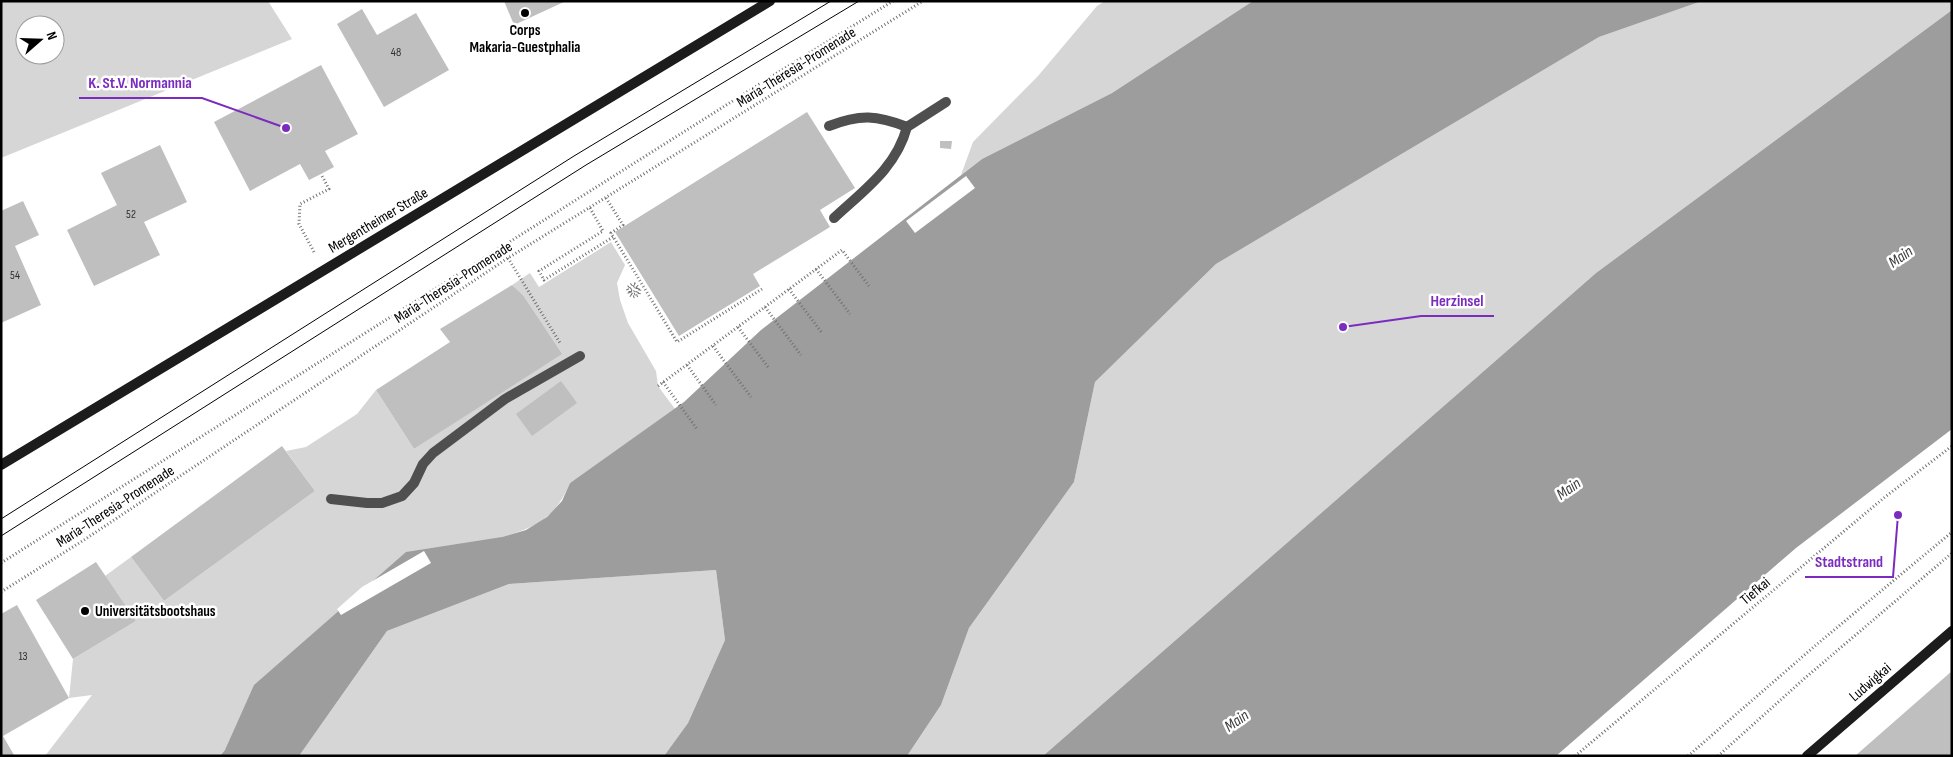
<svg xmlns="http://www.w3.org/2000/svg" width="1953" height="757" font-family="'Sofia Sans Condensed',sans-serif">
<rect width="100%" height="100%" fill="#fff"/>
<!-- green -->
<g fill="#d6d6d6" fill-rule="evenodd">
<path d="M1,1H268L292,39L1,158ZM25,25H55V55H25Z"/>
<polygon points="1105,1 1253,1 1112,93 982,159 961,175 973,142 1038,76 1097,6"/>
<polygon points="1702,1 1952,1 1952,10 1596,273 1043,756 907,756 941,705 969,628 1074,482 1095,382 1216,264 1599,37"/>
<path d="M611,242L625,265L617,283L620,300L628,323L656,371L658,386L675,409L570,483C555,518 537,527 502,537L225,750L220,756H45L92,695L69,698L73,659L136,621L105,576L131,557L164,601L315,491L286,451L306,447L357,414L376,390L414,449L561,354L523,295L512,285L530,273L539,287Z"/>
<polygon points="716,570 725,640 688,723 664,756 299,756 387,631 509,584"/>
</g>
<!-- water -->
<g fill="#9d9d9d">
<polygon points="1253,1 1702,1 1599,37 1216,264 1095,382 1074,482 969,628 941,705 907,756 664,756 688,723 725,640 716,570 509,584 387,631 299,756 220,756 225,750 254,685 406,552 502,537 526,530 547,517 562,501 570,483 684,402 761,330 982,159 1112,93"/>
<polygon points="1952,10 1952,429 1796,548 1556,756 1043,756 1596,273"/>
</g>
<!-- pier -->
<g fill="#fff">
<polygon points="966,176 975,188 915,233 906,221"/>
<polygon points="424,551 431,563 341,615 337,609 362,587"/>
</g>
<!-- building -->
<g fill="#bfbfbf">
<polygon points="504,1 566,1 514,25"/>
<polygon points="362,9 377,35 416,13 449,70 384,107 337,24"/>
<polygon points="321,65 358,134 325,151 334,167 321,174 309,180 300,164 250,191 214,122"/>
<polygon points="807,112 855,188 820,210 830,227 753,274 760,286 679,336 615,232"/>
<polygon points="940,141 952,141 951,149 940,148"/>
<polygon points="160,145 187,202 144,222 160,255 94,286 67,230 117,205 101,173"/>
<polygon points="23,201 39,235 15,246 41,305 1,323 1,211"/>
<polygon points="512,285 523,295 562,354 414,449 376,390 450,342 440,329"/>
<polygon points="561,381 577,403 532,436 516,414"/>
<polygon points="282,446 315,491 164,601 131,557"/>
<polygon points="96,562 136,621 73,659 36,600"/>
<polygon points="17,605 69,698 3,736 14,755 1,756 1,614"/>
<polygon points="1952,671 1952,756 1855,756"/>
</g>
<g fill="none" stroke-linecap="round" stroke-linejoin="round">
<!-- path -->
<g stroke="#717171" stroke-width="3" stroke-dasharray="1 2.5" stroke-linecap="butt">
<polyline points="606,198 623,225 611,233 677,342 762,289"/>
<polyline points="590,208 603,231 539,271 544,280 613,237"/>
<polyline points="314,252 299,224 300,204 329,189 321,174"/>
<polyline points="508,258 560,343"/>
<polyline points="816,269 850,314"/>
<polyline points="789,289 822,333"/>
<polyline points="631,291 634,292 636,288 634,286 630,289 630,293 633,295 637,293 639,288 635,284 632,284 627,288 630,295 633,297 639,295 640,288"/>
<polyline points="765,307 801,355"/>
<polyline points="738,327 768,367"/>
<polyline points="713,346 751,397"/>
<polyline points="687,365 716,405"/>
<polyline points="663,382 697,429"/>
<polyline points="658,386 842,250 869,286"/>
<polyline points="1,563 777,73 893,1"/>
<polyline points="1,592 84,540 508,258 923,1"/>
<polyline points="1575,756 1885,497 1952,446"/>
<polyline points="1688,756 1816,645 1952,532"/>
<polyline points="1718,756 1805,678 1952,553"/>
</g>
<!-- service -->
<g stroke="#4f4f4f" stroke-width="10">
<path d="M829,126C860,114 877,115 907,127"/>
<path d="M834,218C864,190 896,168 907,127L946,102"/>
<polyline points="331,499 367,503 382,503 402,496 414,483 423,464 433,453 505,399 580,356"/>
</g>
<!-- secondary -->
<g stroke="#1c1c1c" stroke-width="10">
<polyline points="1,465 770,1"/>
<polyline points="1807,756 1952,631"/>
</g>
<!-- tram -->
<g stroke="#000" stroke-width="1">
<polyline points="1,519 574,156 831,1"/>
<polyline points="1,536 586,165 859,1"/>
</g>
</g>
<!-- markers -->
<g fill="#000" stroke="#fff" stroke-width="2">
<circle cx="525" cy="13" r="5"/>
<circle cx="85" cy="611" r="5"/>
</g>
<g text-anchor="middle" stroke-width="5" stroke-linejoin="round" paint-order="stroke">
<!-- number labels -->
<g font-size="12" fill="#303030">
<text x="396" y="56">48</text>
<text x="131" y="218">52</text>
<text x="15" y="279">54</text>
<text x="23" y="660">13</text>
</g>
<!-- poi labels -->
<g font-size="15" font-weight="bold" fill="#000" stroke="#fff">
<text x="525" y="35">Corps<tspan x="525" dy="17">Makaria-Guestphalia</tspan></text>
<text x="95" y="616" text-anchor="start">Universitätsbootshaus</text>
</g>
<!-- street labels -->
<g font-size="15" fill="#000" stroke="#fff">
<text transform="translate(796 67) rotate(-32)" y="5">Maria-Theresia-Promenade</text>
<text transform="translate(378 220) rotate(-31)" y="5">Mergentheimer Straße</text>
<text transform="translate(453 282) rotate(-33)" y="5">Maria-Theresia-Promenade</text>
<text transform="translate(115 506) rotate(-33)" y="5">Maria-Theresia-Promenade</text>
<text transform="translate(1755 591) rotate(-40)" y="5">Tiefkai</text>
<text transform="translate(1870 682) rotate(-41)" y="5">Ludwigkai</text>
</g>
<!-- water labels -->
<g font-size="16" font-style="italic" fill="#3e3e3e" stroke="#fff">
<text transform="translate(1900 256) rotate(-35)" y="6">Main</text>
<text transform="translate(1568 488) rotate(-35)" y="6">Main</text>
<text transform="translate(1236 720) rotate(-35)" y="6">Main</text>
</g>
</g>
<!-- callouts -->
<path fill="none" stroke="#7b2cbf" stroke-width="2" d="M286 128L202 98H79M1343 327L1421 316H1494M1898 515L1893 577H1805"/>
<g fill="#7b2cbf" stroke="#fff" stroke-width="2">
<circle cx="286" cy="128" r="5"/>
<circle cx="1343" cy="327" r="5"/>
<circle cx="1898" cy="515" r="5"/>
</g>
<g font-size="16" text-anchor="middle" font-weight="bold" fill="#7b2cbf" stroke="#fff" stroke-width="5" stroke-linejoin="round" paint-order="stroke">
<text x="140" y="88">K. St.V. Normannia</text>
<text x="1457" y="306">Herzinsel</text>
<text x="1849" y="567">Stadtstrand</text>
</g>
<!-- border -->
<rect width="1953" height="757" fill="none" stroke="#000000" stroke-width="5"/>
<!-- north arrow -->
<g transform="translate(40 40) rotate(70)"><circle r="24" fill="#ffffff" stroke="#999999"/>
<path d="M0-4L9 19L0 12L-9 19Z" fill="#000000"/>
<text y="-8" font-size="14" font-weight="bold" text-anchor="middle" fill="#000000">N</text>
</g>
</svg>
